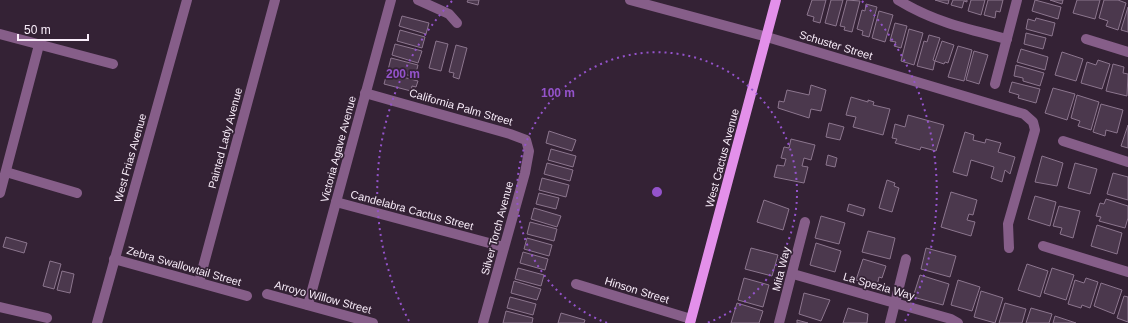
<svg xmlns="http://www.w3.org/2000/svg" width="1128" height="323" font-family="Arial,sans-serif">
<rect width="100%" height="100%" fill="#342235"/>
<!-- building -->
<g fill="#4b384d" stroke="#8c768e">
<polygon points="468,0 479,0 478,5 467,2"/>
<polygon points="812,0 826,0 820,23 813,21 814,17 807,15"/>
<polygon points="831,0 843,0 836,26 825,23"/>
<polygon points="847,0 860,1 852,32 844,30 845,27 840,26"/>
<polygon points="935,0 949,0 948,4"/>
<polygon points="953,0 967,0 967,2 964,1 962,8 951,5"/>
<polygon points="971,0 985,0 981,15 968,11"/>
<polygon points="988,0 1003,0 1000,12 996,11 995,18 984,15"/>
<polygon points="1035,0 1061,7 1058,19 1032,11"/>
<polygon points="1050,0 1063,0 1062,4"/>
<polygon points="1077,0 1100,0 1095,19 1073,13"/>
<polygon points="1104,0 1118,0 1126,3 1118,30 1106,26 1108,21 1099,18"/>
<polygon points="866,4 877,7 869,37 862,35 863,31 857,29 862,10 865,11"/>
<polygon points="1128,7 1128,32 1121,30"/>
<polygon points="879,11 893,15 885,42 872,38"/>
<polygon points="402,16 429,23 426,34 399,26"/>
<polygon points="1036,18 1055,23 1052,36 1026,29 1028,19 1035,21"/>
<polygon points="895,23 907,26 901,48 894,46 896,42 890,41"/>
<polygon points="909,29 923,33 914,65 901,61"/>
<polygon points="400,30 425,37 422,48 397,41"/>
<polygon points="1026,33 1046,38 1043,49 1024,44"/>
<polygon points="929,35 940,38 933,60 935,61 933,70 917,66 924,41 927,42"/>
<polygon points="436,41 448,44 441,71 429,68"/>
<polygon points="942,41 954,45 948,63 945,62 944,64 935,61"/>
<polygon points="395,44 422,51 418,63 392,55"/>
<polygon points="456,45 467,48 459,79 453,77 454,73 449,72"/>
<polygon points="958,46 972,50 964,81 948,77"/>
<polygon points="1021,49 1048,57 1045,70 1017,62"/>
<polygon points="974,51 988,55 979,84 966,80"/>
<polygon points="1062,52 1083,59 1076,81 1055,75"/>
<polygon points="391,58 418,65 415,77 388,70"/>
<polygon points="1098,60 1110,64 1102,89 1081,83 1087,62 1096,65"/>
<polygon points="1113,64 1124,67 1123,73 1128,74 1127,96 1106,91"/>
<polygon points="1016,65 1044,73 1040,86 1023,81 1023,78 1014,76"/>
<polygon points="387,73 418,81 416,87 412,86 411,91 384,84"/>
<polygon points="1012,82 1040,89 1036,103 1018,98 1019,95 1009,92"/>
<polygon points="811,85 826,90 821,111 811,109 809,118 778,108 779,101 784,102 787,90 809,95"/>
<polygon points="1053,88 1075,94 1067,120 1045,113"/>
<polygon points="1077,95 1099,102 1091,130 1078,126 1080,121 1071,118"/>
<polygon points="851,97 868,102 868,100 874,102 873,105 890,109 883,135 853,127 856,117 846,115"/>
<polygon points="1101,104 1123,110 1117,133 1106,130 1105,136 1093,132"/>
<polygon points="908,115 944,125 936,151 921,147 920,150 895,143 897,139 892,138 895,124 905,127"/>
<polygon points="829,123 844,127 840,140 826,137"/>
<polygon points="1128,125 1128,148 1121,146"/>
<polygon points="549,131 576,140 572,151 546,143"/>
<polygon points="965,132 974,135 973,140 985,143 986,139 1001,143 998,152 1015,157 1010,174 1005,170 1002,182 991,178 994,167 971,160 967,176 953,172"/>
<polygon points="791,139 815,145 811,160 804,158 802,166 808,167 804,183 774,177 777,165 784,166 786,159 781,158 784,147 789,148"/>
<polygon points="551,149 576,156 573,167 548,160"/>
<polygon points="828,155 837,158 835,167 826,165"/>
<polygon points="1042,156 1063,163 1057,186 1035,182"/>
<polygon points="547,163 573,170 570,181 544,174"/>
<polygon points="1075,163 1097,169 1090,194 1068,188"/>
<polygon points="1113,173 1128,177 1128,200 1107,194"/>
<polygon points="542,178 569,185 566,197 539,190"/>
<polygon points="887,180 895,183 894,186 899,188 892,212 879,208"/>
<polygon points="951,192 977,200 973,215 969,214 967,220 975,222 971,236 941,227"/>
<polygon points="539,193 559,198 556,209 536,204"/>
<polygon points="1035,196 1056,202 1050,226 1028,219"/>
<polygon points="1106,199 1128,206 1128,218 1125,228 1099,221 1101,217 1096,216 1100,203 1104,204"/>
<polygon points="764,200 789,209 783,230 757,222"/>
<polygon points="849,204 865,209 863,216 847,211"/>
<polygon points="1059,206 1080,211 1073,238 1060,234 1062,228 1053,226"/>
<polygon points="534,208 561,216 557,227 531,219"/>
<polygon points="821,216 845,223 839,244 815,238"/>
<polygon points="530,222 557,229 554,241 527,234"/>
<polygon points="1097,225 1122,233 1117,254 1091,246"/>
<polygon points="868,231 895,238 890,259 862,252"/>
<polygon points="6,237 27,243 24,253 3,247"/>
<polygon points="527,238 552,245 549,256 524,249"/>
<polygon points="816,243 841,251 835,272 810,265"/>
<polygon points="751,248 778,255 772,276 745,269"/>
<polygon points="926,248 956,256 950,277 921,269"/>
<polygon points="523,252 548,259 545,270 520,263"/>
<polygon points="863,259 886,266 882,278 879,277 877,286 856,280"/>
<polygon points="50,261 61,264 54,289 43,286"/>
<polygon points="1027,264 1048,271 1040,297 1018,290"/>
<polygon points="518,268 544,275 541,286 515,279"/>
<polygon points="1052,268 1074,275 1066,300 1044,293"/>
<polygon points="62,271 74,274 70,293 57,290"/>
<polygon points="920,275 949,284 943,305 913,297"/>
<polygon points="744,278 769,285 763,307 738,300"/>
<polygon points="1086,278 1098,282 1090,308 1082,305 1081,308 1068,304 1075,280 1084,283"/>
<polygon points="958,280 980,287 972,311 951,305"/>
<polygon points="514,281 541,289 537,300 511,293"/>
<polygon points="1101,283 1122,290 1114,314 1094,306"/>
<polygon points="981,291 1003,298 995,323 974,317"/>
<polygon points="804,293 830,300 821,321 799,314"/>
<polygon points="1124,296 1128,297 1128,322 1117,318"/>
<polygon points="510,297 536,304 533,315 507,308"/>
<polygon points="737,303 763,311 759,323 731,323"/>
<polygon points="1005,303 1026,309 1022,323 999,323"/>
<polygon points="848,308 868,314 867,323 843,323"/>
<polygon points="1031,308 1052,314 1049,323 1026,323"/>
<polygon points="506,311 533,318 532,323 503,323"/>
<polygon points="561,313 585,320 584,323 558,323"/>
<polygon points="1055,316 1076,323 1053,323"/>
<polygon points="797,320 808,323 797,323"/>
</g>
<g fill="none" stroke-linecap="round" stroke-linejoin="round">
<!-- minor -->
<g stroke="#865e89" stroke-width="10">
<polyline points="418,0 449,14 457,23"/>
<polyline points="630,0 767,37 1024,114 1033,122 1035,130 1008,224 1009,248"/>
<path d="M898,0C934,22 967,29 1007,39"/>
<polyline points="0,34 113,64"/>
<polyline points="1086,39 1128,52"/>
<polyline points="995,84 1017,0"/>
<polyline points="365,93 510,134 526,140 529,151 525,173 483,323"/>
<polyline points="1063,141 1128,162"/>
<polyline points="6,172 77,193"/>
<polyline points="0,193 39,45"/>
<polyline points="336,202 504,247"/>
<polyline points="1043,246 1128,272"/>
<polyline points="114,259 247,296"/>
<polyline points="793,274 951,319 958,323"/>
<polyline points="199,282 275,0"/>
<polyline points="576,284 691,319"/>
<polyline points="267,294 373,323"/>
<polyline points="308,305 391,0"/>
<polyline points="0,307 47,318"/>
<polyline points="97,323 187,0"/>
<polyline points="779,323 805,222"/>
<polyline points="890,323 906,259"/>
</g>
<!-- major -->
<polyline stroke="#e390ea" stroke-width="10" points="690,323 776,0"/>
</g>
<!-- distance rings -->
<g fill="none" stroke="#9453cb" stroke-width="2" stroke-dasharray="2 4">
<path d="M607 323A140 140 0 1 1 707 323"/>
<path d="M409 321A280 280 0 0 1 452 1M862 1A280 280 0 0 1 905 321"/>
</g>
<g text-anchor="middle" stroke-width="3.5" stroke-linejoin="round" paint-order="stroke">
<!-- street labels -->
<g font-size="11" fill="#f9edfa" stroke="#342235">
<text transform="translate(836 45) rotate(17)" y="4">Schuster Street</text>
<text transform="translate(461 107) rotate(16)" y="4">California Palm Street</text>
<text transform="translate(225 138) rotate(-75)" y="4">Painted Lady Avenue</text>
<text transform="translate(338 149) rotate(-75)" y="4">Victoria Agave Avenue</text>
<text transform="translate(130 158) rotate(-74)" y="4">West Frias Avenue</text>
<text transform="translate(722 158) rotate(-75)" y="4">West Cactus Avenue</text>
<text transform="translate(412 210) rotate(15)" y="4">Candelabra Cactus Street</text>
<text transform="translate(497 228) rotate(-75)" y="4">Silver Torch Avenue</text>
<text transform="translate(184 266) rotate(16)" y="4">Zebra Swallowtail Street</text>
<text transform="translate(781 269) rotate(-76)" y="4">Mita Way</text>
<text transform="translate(879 286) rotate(16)" y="4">La Spezia Way</text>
<text transform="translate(637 290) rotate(17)" y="4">Hinson Street</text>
<text transform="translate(323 297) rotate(15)" y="4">Arroyo Willow Street</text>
</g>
</g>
<circle cx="657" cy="192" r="6" fill="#9453cb" stroke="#342235" stroke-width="2"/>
<g font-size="12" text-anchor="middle" font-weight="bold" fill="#9453cb" stroke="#342235" stroke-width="3.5" stroke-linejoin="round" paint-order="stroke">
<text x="403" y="78">200 m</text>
<text x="558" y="97">100 m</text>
</g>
<!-- scale -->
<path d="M18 34v6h70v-6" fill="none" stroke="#f9edfa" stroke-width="2"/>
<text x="24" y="34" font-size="12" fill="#f9edfa" stroke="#342235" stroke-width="3" paint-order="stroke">50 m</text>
</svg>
